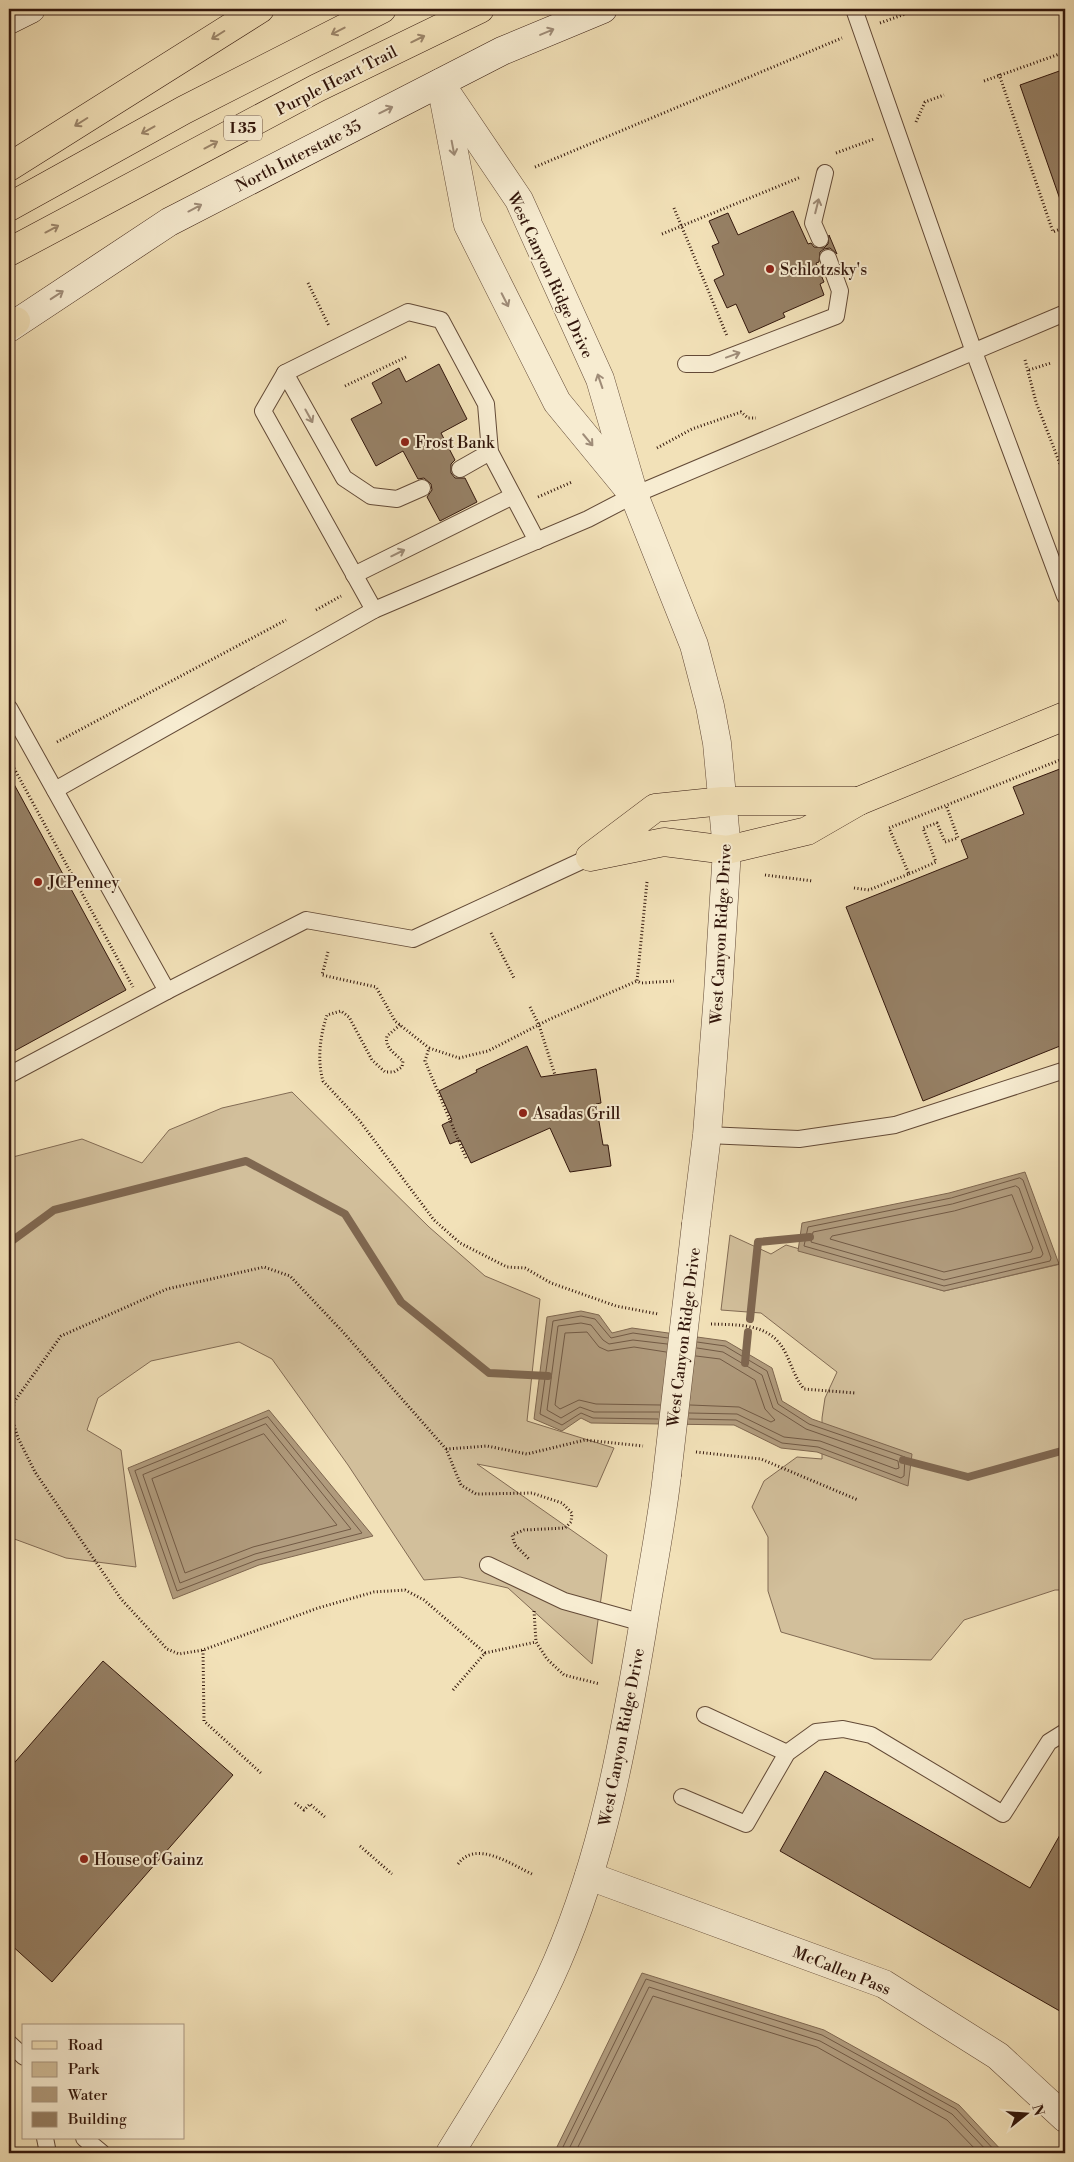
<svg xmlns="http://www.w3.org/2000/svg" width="1074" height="2162" font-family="'Libre Bodoni',serif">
<rect width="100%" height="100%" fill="#f2e1b8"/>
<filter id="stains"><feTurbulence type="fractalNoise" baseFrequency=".004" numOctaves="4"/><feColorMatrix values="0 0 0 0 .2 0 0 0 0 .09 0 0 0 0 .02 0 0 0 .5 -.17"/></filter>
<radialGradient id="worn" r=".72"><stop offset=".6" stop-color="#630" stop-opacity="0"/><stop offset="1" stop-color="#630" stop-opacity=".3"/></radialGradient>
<!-- green -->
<g fill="#d2bf9b" stroke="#826b54">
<polygon points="292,1092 429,1227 485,1276 540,1299 527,1421 614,1448 597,1487 477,1464 607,1555 592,1664 508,1588 460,1577 424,1580 348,1465 272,1359 239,1342 151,1361 98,1398 87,1430 121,1450 136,1567 66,1558 9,1537 9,1158 82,1139 142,1163 169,1130 222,1108"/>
<polygon points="730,1235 771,1254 786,1245 944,1291 1065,1263 1065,1590 1055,1590 964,1620 931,1660 874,1659 781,1632 768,1591 768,1537 752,1507 764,1481 797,1457 822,1459 822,1418 825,1398 837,1372 761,1313 721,1310"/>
</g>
<!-- water -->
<g fill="#b19c7e" stroke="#7f6750">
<polygon points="1025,1172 1059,1264 944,1291 798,1251 802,1223 949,1193"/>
<polygon points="581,1311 599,1315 612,1333 632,1328 726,1341 772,1368 782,1401 812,1419 912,1454 908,1486 817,1452 781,1448 734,1425 591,1423 581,1418 562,1431 534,1419 547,1317"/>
<polygon points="269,1410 373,1536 259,1565 173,1599 128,1468"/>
<polygon points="642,1973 824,2030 959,2105 1004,2153 554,2153"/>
</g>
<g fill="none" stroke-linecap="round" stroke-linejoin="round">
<!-- shore -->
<g stroke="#725a45" stroke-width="1">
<polygon points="1020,1178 1023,1180 1051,1258 1050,1261 944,1286 804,1246 808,1227 951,1198"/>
<polygon points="1016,1186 1019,1188 1043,1254 1041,1257 944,1280 811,1242 813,1232 952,1204"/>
<polygon points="1012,1195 1033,1248 1031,1252 944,1272 830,1239 832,1236 954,1211"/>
<polyline points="660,1405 596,1404 579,1400 560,1409 555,1405 565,1333 587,1332 599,1347 608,1351 634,1347 666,1352"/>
<polyline points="690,1405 739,1407 771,1422 775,1420 765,1409 755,1380 720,1359 696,1356"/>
<polyline points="659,1412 594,1412 580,1407 561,1418 547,1410 558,1326 581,1323 591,1325 603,1340 609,1344 633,1340 667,1344"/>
<polyline points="689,1413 737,1414 784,1437 820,1441 896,1469 899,1468 898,1461 806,1429 773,1408 762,1375 723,1352 697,1348"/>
<polygon points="268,1417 362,1533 257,1560 177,1591 135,1471"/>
<polyline points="658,1419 593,1418 581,1413 562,1425 540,1414 553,1321 581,1316 595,1319 611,1338 633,1333 668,1338"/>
<polyline points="689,1419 736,1420 782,1443 818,1447 901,1478 904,1476 905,1457 809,1424 778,1404 767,1371 725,1346 697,1342"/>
<polygon points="266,1424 351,1529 255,1554 180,1583 143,1475"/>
<polygon points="264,1434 337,1525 253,1547 185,1573 152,1479"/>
<polyline points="560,2153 646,1979 822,2035 956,2109 997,2153"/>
<polyline points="567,2153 649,1987 820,2041 952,2114 989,2153"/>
<polyline points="575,2153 653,1996 817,2047 947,2120 979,2153"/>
</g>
<!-- stream -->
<g stroke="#7f6750" stroke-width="8">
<polyline points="9,1243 54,1210 246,1161 345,1214 401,1302 489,1373 548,1376"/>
<polyline points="750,1319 758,1242 810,1237"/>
<polyline points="745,1363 748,1332"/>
<polyline points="903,1460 968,1477 1065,1450"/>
</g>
</g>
<!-- building -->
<g fill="#968065" stroke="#33170c">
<polygon points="1065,69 1065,205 1062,205 1020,85"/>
<polygon points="793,211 808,244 811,243 814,247 824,248 828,244 829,235 837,254 830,248 824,249 820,252 819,262 816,263 824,282 820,284 824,295 783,313 785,317 749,333 736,304 727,308 714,280 724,275 712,246 719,243 709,221 728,213 738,235"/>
<polygon points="439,364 467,419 441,433 455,460 451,464 451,473 455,478 465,478 477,502 440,521 427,497 432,490 431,484 424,478 418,479 403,451 376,466 351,419 382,403 372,383 399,368 406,382"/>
<polygon points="1065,767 1065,1044 923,1101 846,907 968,858 961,840 1024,814 1013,787"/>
<polygon points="9,775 126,990 9,1054"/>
<polygon points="527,1046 541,1077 596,1069 601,1103 596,1104 603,1145 608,1145 611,1166 570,1172 550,1128 471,1163 460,1140 450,1144 442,1125 452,1120 439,1091 477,1072 476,1070"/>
<polygon points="103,1661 233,1775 52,1982 9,1943 9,1769"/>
<polygon points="825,1771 1030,1888 1065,1826 1065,2014 780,1851"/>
</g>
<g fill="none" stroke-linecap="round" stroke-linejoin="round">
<!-- service casing -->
<g stroke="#634a37" stroke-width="18">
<g id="service">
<polyline points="854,9 974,352 1065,596"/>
<polyline points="820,239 813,223 825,173"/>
<polyline points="686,364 711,364 836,316 840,291 828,258"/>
<polyline points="285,373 344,478 371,496 397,499 422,488"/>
<polyline points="460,469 490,452"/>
<polyline points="354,575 513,496"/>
<polyline points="374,610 263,411 285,373 408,312 441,320 486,404 490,452 537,541"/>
<polyline points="9,708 167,991 306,920 413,939 590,857"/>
<polyline points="55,790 374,610 588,519 634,495 1065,313"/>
<polyline points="9,1075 167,991"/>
<polyline points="707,1135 799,1139 895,1125 1065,1070"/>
<polyline points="488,1565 564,1601 643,1623"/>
<polyline points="705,1715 787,1753"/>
<polyline points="682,1797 746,1824 787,1753 816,1732 843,1729 871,1735 1003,1814 1049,1742 1065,1732"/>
<polyline points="9,2043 24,2057"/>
<polyline points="45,2138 48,2153"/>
<polyline points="84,2138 102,2153"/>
</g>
</g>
<!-- tertiary casing -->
<g stroke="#634a37" stroke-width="29">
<g id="tertiary">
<polyline points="440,83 519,200 600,379 634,495 694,645 710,706 717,743 727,850 718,994 707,1135 696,1224"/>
<polyline points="443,95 468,225 557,402 626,486"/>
<polyline points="589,1876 884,1984 998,2056 1065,2118"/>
<path d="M450,2153C488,2091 528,2029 557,1962C603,1856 623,1745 642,1632C650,1580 661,1528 667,1475"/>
</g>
</g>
<!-- secondary casing -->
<g stroke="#33170c" stroke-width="29">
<g id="secondary">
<polyline points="9,20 31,9"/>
<polyline points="9,328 169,222 502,51 603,9"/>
</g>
</g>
<!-- primary casing -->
<g stroke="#33170c" stroke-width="29">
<g id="primary">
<polygon points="723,801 859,801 807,831 727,850 664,842 590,857 655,808"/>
<polyline points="859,801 1065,716"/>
</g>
</g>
<!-- motorway casing -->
<g stroke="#33170c" stroke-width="29">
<g id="motorway">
<polyline points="9,167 260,9"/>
<polyline points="9,207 184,110 382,9"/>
<polyline points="9,252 317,88 480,9"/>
<polyline points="9,326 16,321"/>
</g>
</g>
<!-- path -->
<g stroke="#33170c" stroke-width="3" stroke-dasharray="1 2.5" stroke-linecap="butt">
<polyline points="880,23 919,9"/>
<polyline points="999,74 1053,232 1065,227"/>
<polyline points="984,81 1065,52"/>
<polyline points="916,122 925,102 944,95"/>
<polyline points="836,153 874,139"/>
<polyline points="535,167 842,38"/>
<polyline points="674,208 727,336"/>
<polyline points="662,234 801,177"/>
<polyline points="308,283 329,326"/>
<polyline points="1025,360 1036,402 1065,477"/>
<polyline points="1029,370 1051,363"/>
<polyline points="345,386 406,357"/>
<polyline points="657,448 692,429 741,412 748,418 756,418"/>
<polyline points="538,497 572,482"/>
<polyline points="316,610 341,596"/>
<polyline points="57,742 286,620"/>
<polyline points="9,759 133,987"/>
<polyline points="909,874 936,862 923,828 937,823 945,842 958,838 946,805"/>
<polyline points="765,875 813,881"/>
<polyline points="647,882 637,981 641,983 674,981"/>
<polyline points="854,888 869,890 909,874 889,828 1065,758"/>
<polyline points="491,933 514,978"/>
<polyline points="328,952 322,975 376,987 395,1021 429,1048"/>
<polyline points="530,1007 539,1025 555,1075"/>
<path d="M400,1025L387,1036C384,1047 395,1054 403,1061L402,1067L394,1072H385L372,1060L349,1017L341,1011L327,1015C320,1036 317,1060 323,1081L359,1120L434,1220L460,1243L507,1267L525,1268L551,1283L616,1306L658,1314"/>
<polyline points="466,1158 425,1061 429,1048 459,1058 488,1051 550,1019 637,981"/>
<path d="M711,1324C740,1325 772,1323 786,1354C792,1366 795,1378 804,1389L855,1393"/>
<polyline points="446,1449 487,1446 527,1454 585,1440 643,1446"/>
<polyline points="696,1452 761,1459 858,1500"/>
<polyline points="534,1611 536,1642 547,1659 564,1675 600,1684"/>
<polyline points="203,1650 204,1721 262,1774"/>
<polyline points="485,1653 424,1600 405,1590 374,1592 318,1608 203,1650 179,1654 167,1649 121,1599 35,1472 18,1438 12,1419 14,1402 61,1336 167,1289 264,1267 290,1276 343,1332 446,1449 461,1485 476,1494 532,1493 562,1503 572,1513 571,1522 565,1528 524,1530 512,1535 515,1545 530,1560"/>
<polyline points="453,1690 485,1653 536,1642"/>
<polyline points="295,1803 304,1810 310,1804 326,1818"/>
<polyline points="360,1846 392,1874"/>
<path d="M458,1864C476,1839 512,1865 534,1875"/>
</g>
<!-- service -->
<use href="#service" stroke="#f7ecd1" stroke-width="16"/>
<!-- tertiary -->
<use href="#tertiary" stroke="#f7ecd1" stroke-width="28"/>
<!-- secondary -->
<use href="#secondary" stroke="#f7ecd1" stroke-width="28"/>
<!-- primary -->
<use href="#primary" stroke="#f2e1b8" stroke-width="28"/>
<!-- motorway -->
<use href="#motorway" stroke="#f2e1b8" stroke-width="28"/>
<!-- tertiary-bridge casing -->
<g stroke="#634a37" stroke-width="29" stroke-linecap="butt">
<polyline id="tertiary-bridge" points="667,1475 696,1224"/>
</g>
<!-- tertiary-bridge -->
<use href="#tertiary-bridge" stroke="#f7ecd1" stroke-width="28"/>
</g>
<!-- one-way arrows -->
<defs><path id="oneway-shaft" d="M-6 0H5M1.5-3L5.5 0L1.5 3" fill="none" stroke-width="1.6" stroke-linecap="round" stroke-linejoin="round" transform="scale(1.25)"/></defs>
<g stroke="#9c866b">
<use href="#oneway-shaft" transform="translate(338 31) rotate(153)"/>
<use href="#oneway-shaft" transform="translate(218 35) rotate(148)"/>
<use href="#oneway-shaft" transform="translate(418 39) rotate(-26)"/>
<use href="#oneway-shaft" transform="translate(81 122) rotate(148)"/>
<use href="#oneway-shaft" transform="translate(148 130) rotate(151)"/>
<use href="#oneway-shaft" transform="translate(211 145) rotate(-28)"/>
<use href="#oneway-shaft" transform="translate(52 229) rotate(-28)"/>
</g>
<g stroke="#9f8c78">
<use href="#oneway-shaft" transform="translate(547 32) rotate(-23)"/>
<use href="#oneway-shaft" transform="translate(386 110) rotate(-26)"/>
<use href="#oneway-shaft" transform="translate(453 148) rotate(79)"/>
<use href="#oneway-shaft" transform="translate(817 206) rotate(-76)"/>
<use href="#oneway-shaft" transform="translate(195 208) rotate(-28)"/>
<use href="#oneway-shaft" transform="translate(57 295) rotate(-33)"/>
<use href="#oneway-shaft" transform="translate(505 300) rotate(63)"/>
<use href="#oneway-shaft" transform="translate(733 355) rotate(-20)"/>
<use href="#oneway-shaft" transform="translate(600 381) rotate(-109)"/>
<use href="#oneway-shaft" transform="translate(309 416) rotate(61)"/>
<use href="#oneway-shaft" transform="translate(588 440) rotate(50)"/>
<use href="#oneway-shaft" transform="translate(398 553) rotate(-26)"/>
</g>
<!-- markers -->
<g fill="#8f2418" stroke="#f7ecd1" stroke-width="2">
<circle cx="770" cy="269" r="5"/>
<circle cx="405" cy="442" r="5"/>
<circle cx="38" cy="882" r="5"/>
<circle cx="523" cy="1113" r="5"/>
<circle cx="84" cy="1859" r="5"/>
</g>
<g text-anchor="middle" stroke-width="4" stroke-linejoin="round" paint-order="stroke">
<!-- shield labels -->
<rect fill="#f7ecd1" stroke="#6e5747" stroke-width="1" x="224" y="115.5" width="38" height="25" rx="4"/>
<g font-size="15" font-weight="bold" fill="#33170c">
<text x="243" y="133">I 35</text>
</g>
<!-- street labels -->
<g font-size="16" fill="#33170c" stroke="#f7ecd1">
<text transform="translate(336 80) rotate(-27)" y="6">Purple Heart Trail</text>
<text transform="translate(298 155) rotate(-27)" y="6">North Interstate 35</text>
<text transform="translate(551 275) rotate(65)" y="6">West Canyon Ridge Drive</text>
<text transform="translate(720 934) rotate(-87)" y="6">West Canyon Ridge Drive</text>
<text transform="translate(683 1337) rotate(-83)" y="6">West Canyon Ridge Drive</text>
<text transform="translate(621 1737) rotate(-79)" y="6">West Canyon Ridge Drive</text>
<text transform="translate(842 1970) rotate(22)" y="6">McCallen Pass</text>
</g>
<!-- poi labels -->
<g font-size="16" fill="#33170c" stroke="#f7ecd1" text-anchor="start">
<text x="780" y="275">Schlotzsky's</text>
<text x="415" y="448">Frost Bank</text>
<text x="48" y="888">JCPenney</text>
<text x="533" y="1119">Asadas Grill</text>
<text x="94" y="1865">House of Gainz</text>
</g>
</g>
<!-- margin -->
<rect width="1074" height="2162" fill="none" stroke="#f2e1b8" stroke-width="30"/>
<rect x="10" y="10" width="1054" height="2142" fill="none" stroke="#33170c" stroke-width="2.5"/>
<rect x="15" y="15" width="1044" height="2132" fill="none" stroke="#33170c"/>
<!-- legend -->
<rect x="22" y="2024" width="162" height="115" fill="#f7ecd1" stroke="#a99782"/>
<rect x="32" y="2041" width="25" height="8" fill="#f2e1b8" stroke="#a99782"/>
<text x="68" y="2050" font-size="15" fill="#33170c">Road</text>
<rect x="32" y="2062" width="25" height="15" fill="#d2bf9b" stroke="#a99782"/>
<text x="68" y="2074" font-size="15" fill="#33170c">Park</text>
<rect x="32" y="2087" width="25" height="15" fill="#b19c7e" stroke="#a99782"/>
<text x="68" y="2100" font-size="15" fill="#33170c">Water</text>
<rect x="32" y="2112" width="25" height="15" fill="#968065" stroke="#a99782"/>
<text x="68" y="2124" font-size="15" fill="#33170c">Building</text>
<!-- north arrow -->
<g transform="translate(1026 2114) rotate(73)" stroke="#f7ecd1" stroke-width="4" paint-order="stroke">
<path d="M0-4L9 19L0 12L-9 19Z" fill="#33170c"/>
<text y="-8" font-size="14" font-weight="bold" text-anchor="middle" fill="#33170c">N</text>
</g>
<rect width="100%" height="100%" filter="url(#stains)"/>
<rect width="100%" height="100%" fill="url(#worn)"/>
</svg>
